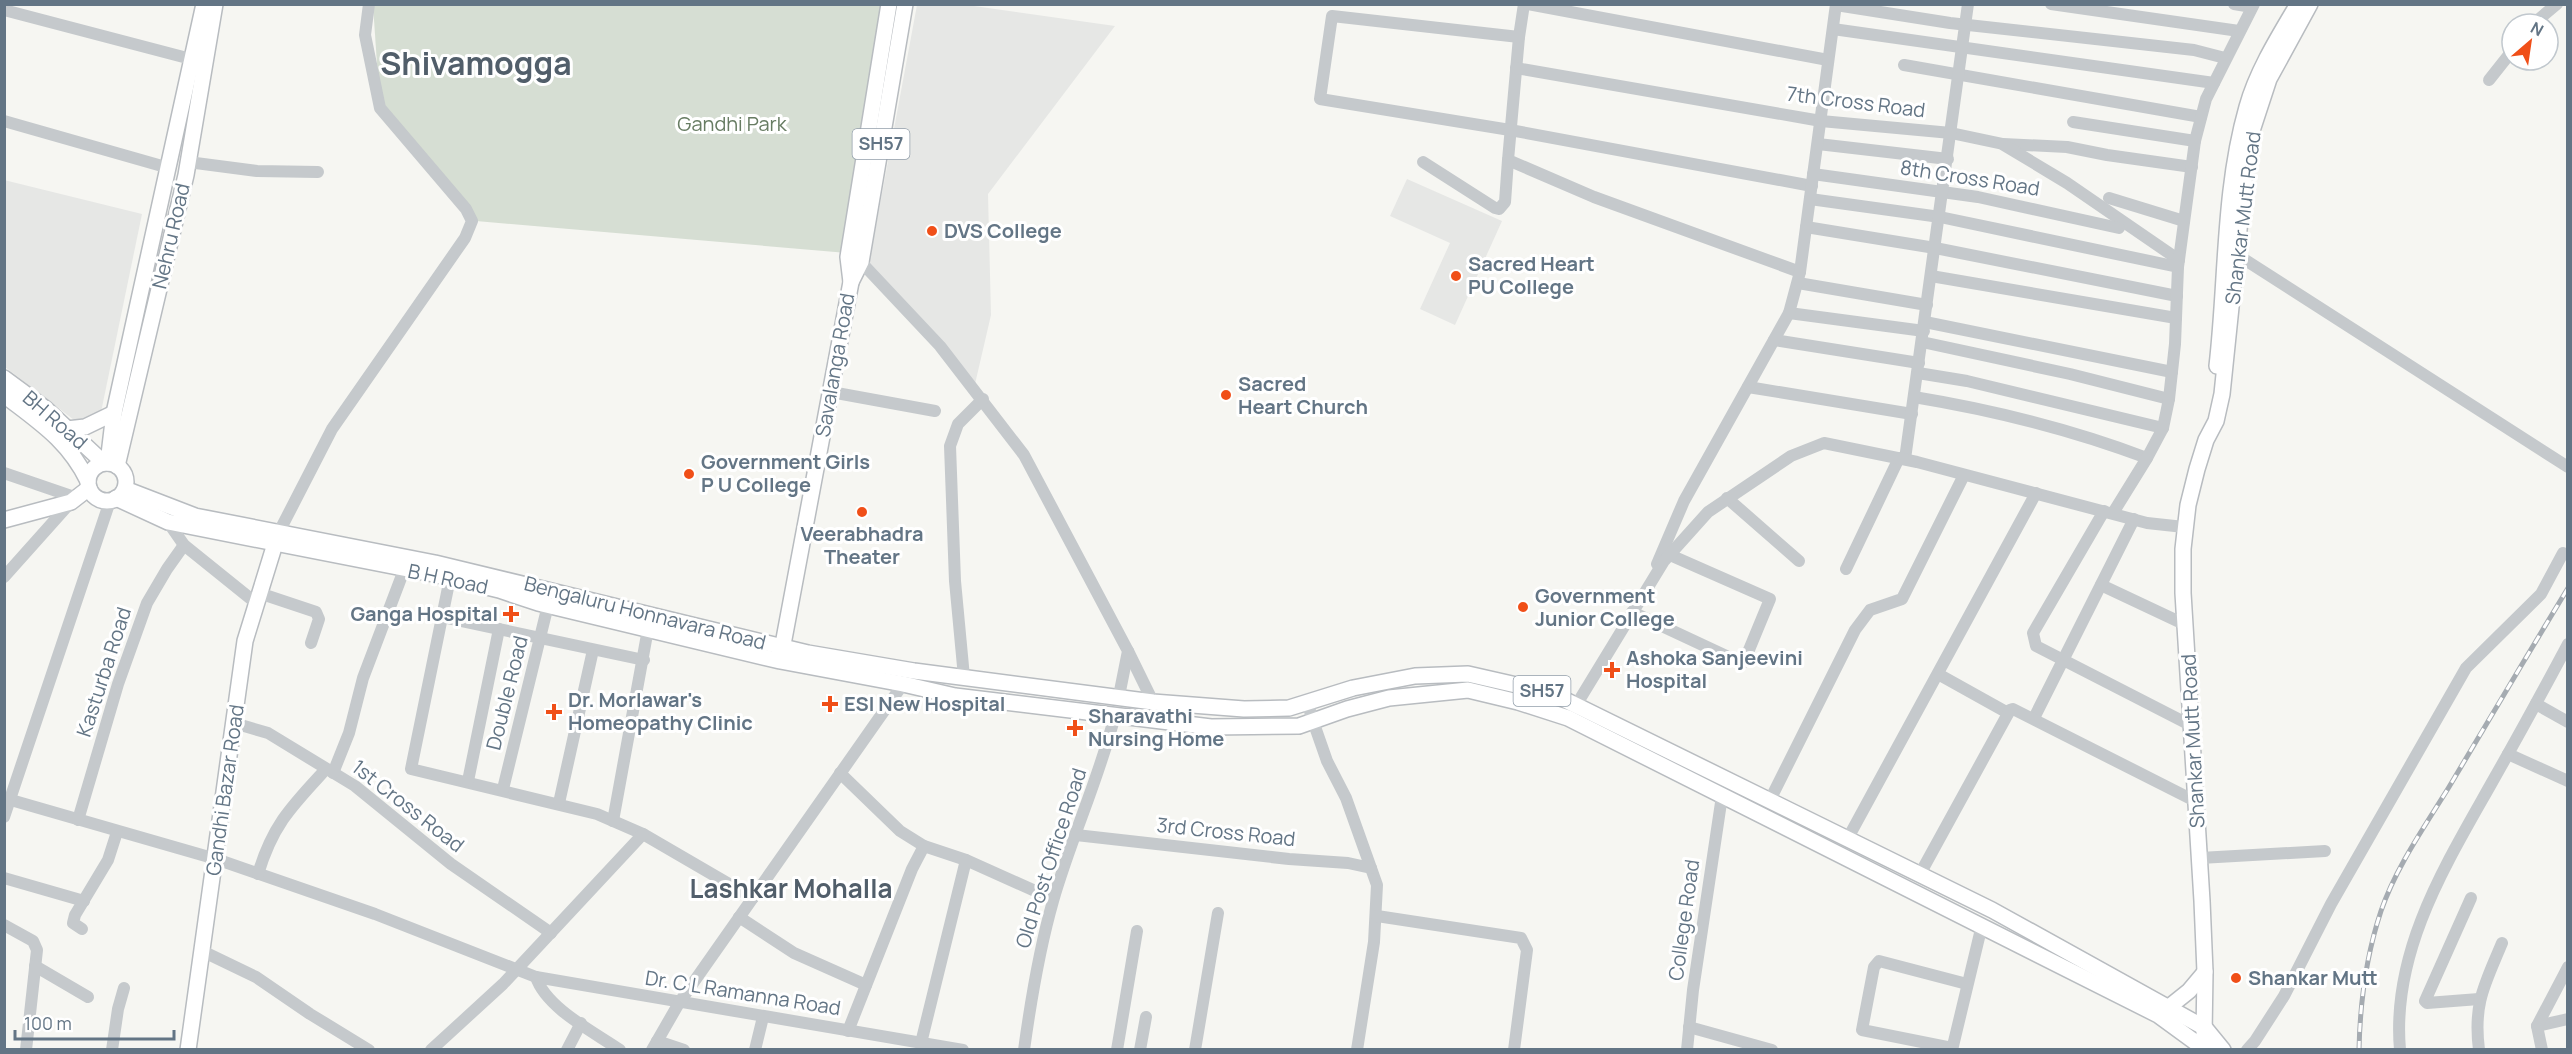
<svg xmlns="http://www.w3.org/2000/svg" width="2572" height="1054" font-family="Manrope,sans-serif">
<rect width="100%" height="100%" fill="#f6f6f2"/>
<!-- built -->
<g fill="#e6e7e5">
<polygon points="917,5 967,5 1115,26 988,194 991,315 975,384 868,269"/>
<polygon points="1407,179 1502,221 1455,325 1420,309 1450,243 1390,216"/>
<polygon points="4,180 142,214 100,417 78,423 5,367"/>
</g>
<!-- green -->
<polygon fill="#d6ded3" points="373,5 891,5 847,253 476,221 380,108"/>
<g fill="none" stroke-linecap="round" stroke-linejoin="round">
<!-- major casing -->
<g stroke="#b8bcc0" stroke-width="18">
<g id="major">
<polyline points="851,282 861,262 905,4"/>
<path d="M2217,366C2227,280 2223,191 2247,107C2257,71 2279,36 2298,4"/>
<polyline points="4,378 46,409 104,463"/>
<path d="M4,395C39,422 68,440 88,481"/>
<polyline points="67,429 85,427 114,413"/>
<polyline points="108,463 114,413 204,4"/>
<circle cx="107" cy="482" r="19"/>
<polyline points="117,466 186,175 215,4"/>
<polyline points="125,489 195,516 435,563 808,653 914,671 1153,702 1244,709 1289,708 1353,688 1415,676 1468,674 1551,693 1992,910 2205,1028 2223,1050"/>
<polyline points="116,498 168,522 433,574 499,590 538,603 780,661 903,684 955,696 1211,727 1299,726 1347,709 1389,698 1468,690 1518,702 1568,718 2158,1015 2206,1050"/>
<polyline points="4,520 71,502 89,488"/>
<polyline points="781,655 851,282 848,257 889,4"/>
<polyline points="2169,1007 2189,991 2205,972"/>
<polyline points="2204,1035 2205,972 2202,901 2183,593 2183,549 2188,505 2197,469 2206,440 2216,421 2222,394 2248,143 2269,79 2310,4"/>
<polyline points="188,1050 245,641 278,534"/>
</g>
</g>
<!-- minor -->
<g stroke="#c5c9cc" stroke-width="12">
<polyline points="1524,4 1519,37 1508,160 1594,197 1800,272"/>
<polyline points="1528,4 1828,60"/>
<polyline points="2051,4 2239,31"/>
<polyline points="2234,4 2252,7"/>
<polyline points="1836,5 1950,23 2194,50 2225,58"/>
<polyline points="4,10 191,59"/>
<polyline points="2533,24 2557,4"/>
<polyline points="1833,29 2214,83"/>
<polyline points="1519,37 1332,16 1320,99 1510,130 1812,186"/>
<polyline points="1904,65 2201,117"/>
<polyline points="1516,68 1821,121 1951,133 2003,144 2067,147 2107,155 2192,167"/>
<polyline points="2489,80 2512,51"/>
<polyline points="4,121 169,168"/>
<polyline points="2073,122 2195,141"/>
<polyline points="1818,144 1948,159"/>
<polyline points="2004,145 2067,183 2179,260"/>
<polyline points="188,162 257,171 318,172"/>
<polyline points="1423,162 1495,208 1499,209 1505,202 1508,160"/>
<polyline points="1813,174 1978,197 2119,228"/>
<polyline points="2109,198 2184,221"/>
<polyline points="1810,199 1940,217 2178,267"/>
<polyline points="1806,227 1935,248 2177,296"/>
<polyline points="2239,256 2568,467"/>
<polyline points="855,260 861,262 940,346 1024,455 1128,651 1119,696"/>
<polyline points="1931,276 2176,318"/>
<polyline points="1798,283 1927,305"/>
<polyline points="1789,313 1924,331"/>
<polyline points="1925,322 2172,372"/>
<polyline points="1774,340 1919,363"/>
<polyline points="1922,342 2070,374 2169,399"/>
<polyline points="1918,373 1967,381 2163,428"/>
<polyline points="1748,387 1912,414"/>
<polyline points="831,392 935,411"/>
<path d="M1914,397C1993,410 2073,430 2147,458"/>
<polyline points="1905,459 1968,4"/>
<polyline points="4,473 77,498"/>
<polyline points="1727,498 1799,561"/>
<polyline points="2104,511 2033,633 2036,646 2192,726"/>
<polyline points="2113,513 2147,458 2163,428 2169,399 2175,344 2178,267 2195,141 2206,99 2254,4"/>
<polyline points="168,522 184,545 256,603"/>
<polyline points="278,534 332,429 465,238 472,221 466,209 380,108 365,35 369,4"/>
<polyline points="1657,564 1684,501 1789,313 1800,272 1836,4"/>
<polyline points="1846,569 1899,458"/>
<polyline points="4,577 71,502"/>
<polyline points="450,578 411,769 597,814 643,834 753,898"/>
<polyline points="2101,585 2186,625"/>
<polyline points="259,593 316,612 319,619 311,643"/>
<polyline points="1632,612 1739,662 1744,662 1770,599 1670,555"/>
<polyline points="442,617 644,660"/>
<polyline points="1128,651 1153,702"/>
<polyline points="1938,674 2008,713"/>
<polyline points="964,677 955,581 950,446 958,424 983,399"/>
<polyline points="1307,701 1313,721 1327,761 1346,798 1377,885 1374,942 1357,1050"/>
<polyline points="2536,704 2568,722"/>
<polyline points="1572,712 1664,561 1708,512 1791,456 1824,443 1917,462 2147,523 2184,527"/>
<polyline points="2034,718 2134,519"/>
<polyline points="234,723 268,733 355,786 451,864 551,933"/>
<polyline points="2508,754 2568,781"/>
<polyline points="333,773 349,733 363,678 404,570"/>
<polyline points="840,773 900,831 924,846 966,860 1053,899"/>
<polyline points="468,781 499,629"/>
<polyline points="503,789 548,605"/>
<polyline points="4,798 216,859 375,914 536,977 963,1050"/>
<polyline points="1770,800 1855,630 1870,610 1902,599 1964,475"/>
<polyline points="559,803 593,650"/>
<polyline points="4,817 110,501"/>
<polyline points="78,820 118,684 147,603 167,569 184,545"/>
<polyline points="613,821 648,629"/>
<polyline points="1076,835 1289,859 1348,863 1371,868"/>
<polyline points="1848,838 2036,493"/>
<polyline points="2200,858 2325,851"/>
<path d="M258,874C273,824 292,806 326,769"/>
<polyline points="1920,874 2010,710 2013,709 2195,801"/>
<polyline points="4,878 84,901"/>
<polyline points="2471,898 2425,1001 2427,1003 2479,999"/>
<polyline points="1377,916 1521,938 1527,950 1514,1050"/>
<polyline points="739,917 794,953 866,985"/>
<polyline points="4,925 33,941 37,950 26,1050"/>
<polyline points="82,929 73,923 75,915 108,860 117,832"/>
<polyline points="202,951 256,977 310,1014 369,1050"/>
<polyline points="35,966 88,997"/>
<path d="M536,977C546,1008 594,1032 620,1050"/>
<polyline points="2537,1026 2568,1019"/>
<polyline points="1689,1027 1772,1050"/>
<polyline points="848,1031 912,869 924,846"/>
<polyline points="657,1041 684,1050"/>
<polyline points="921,1043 966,860"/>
<polyline points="1952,1048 1862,1030 1874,967 1879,961 1967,984"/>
<polyline points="112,1050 118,1009 124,988"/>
<polyline points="431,1050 503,984 643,834"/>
<polyline points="567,1050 581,1023"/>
<polyline points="652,1050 679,1003 903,684"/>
<polyline points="755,1050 763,1017"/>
<path d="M1024,1050C1031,999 1039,950 1053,901C1071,838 1099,779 1115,715"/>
<polyline points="1117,1050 1137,931"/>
<polyline points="1140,1050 1146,1017"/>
<polyline points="1195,1050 1218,913"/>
<polyline points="1687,1050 1693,990 1722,796"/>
<polyline points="1952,1050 1982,925"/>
<polyline points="2247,1050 2255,1041 2284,996 2331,904 2466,668 2541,594 2563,553"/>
<path d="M2400,1050C2391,949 2448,861 2495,777C2520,733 2544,689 2568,644"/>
<path d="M2479,1050C2473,1003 2485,984 2502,943"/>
<polyline points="2542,1050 2537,1026 2568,967"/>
</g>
<!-- major -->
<use href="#major" stroke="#fff" stroke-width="15"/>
<!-- rail casing -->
<g stroke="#a5abb1" stroke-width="5">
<path id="rail" d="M2359,1050C2360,1002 2366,956 2381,911C2396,867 2425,826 2449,787C2488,721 2528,654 2568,588"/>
</g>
<!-- rail -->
<use href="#rail" stroke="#fff" stroke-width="3" stroke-dasharray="9" stroke-linecap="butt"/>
</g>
<!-- markers -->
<g fill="#f04f18" stroke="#fff" stroke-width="2">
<circle cx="932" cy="231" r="6"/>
<circle cx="1456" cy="276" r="6"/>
<circle cx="1226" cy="395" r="6"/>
<circle cx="689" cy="474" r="6"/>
<circle cx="862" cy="512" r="6"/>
<circle cx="1523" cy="607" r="6"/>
<path d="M508 605h6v6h6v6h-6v6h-6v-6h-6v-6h6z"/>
<path d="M1609 661h6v6h6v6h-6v6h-6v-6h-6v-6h6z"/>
<path d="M827 695h6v6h6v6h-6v6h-6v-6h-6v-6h6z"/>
<path d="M551 703h6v6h6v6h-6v6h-6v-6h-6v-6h6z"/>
<path d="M1072 719h6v6h6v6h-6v6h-6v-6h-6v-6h6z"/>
<circle cx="2236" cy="978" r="6"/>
</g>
<g text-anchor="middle" stroke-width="6" stroke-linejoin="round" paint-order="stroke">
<!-- shield labels -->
<g fill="#fff" stroke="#929eaa" stroke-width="1.5">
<rect x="852.5" y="129" width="57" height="30" rx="4.5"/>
<rect x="1513.5" y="676" width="57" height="30" rx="4.5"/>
</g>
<g font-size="18" font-weight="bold" fill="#637585">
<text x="881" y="150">SH57</text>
<text x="1542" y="697">SH57</text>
</g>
<!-- street labels -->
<g font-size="20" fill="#637585" stroke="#fff">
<text transform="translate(1856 102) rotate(7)" y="7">7th Cross Road</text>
<text transform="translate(1970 178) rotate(9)" y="7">8th Cross Road</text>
<text transform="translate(2243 218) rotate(-83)" y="7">Shankar Mutt Road</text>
<text transform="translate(171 236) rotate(-77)" y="7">Nehru Road</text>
<text transform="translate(835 365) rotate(-80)" y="7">Savalanga Road</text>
<text transform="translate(55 420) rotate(41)" y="7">BH Road</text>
<text transform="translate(448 579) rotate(12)" y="7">B H Road</text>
<text transform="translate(645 613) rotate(14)" y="7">Bengaluru Honnavara Road</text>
<text transform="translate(104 672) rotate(-72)" y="7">Kasturba Road</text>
<text transform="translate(507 693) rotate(-76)" y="7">Double Road</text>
<text transform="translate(2193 741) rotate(-93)" y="7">Shankar Mutt Road</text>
<text transform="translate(225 790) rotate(-82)" y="7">Gandhi Bazar Road</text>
<text transform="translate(408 806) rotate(38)" y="7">1st Cross Road</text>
<text transform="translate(1226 832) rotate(6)" y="7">3rd Cross Road</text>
<text transform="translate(1051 858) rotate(-72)" y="7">Old Post Office Road</text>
<text transform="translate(1684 920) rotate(-82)" y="7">College Road</text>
<text transform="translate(743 993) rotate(9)" y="7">Dr. C L Ramanna Road</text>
</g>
<!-- park labels -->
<g font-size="20" fill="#677c62" stroke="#fff">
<text x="732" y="131">Gandhi Park</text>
</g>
<!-- poi labels -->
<g font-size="20" font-weight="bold" fill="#637585" stroke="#fff" text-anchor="start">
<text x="944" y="238">DVS College</text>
<text x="1468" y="271">Sacred Heart<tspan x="1468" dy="23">PU College</tspan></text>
<text x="1238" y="391">Sacred<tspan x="1238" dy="23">Heart Church</tspan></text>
<text x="701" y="469">Government Girls<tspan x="701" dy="23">P U College</tspan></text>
<text x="862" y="541" text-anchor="middle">Veerabhadra<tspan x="862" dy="23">Theater</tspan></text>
<text x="1535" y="603">Government<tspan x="1535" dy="23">Junior College</tspan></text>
<text x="498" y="621" text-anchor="end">Ganga Hospital</text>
<text x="1626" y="665">Ashoka Sanjeevini<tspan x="1626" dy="23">Hospital</tspan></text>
<text x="568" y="707">Dr. Morlawar's<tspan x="568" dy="23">Homeopathy Clinic</tspan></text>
<text x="844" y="711">ESI New Hospital</text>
<text x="1088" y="723">Sharavathi<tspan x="1088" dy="23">Nursing Home</tspan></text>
<text x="2248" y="985">Shankar Mutt</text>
</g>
<!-- district labels -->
<g font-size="26" font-weight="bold" fill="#515e6a" stroke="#fff">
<text x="791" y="898">Lashkar Mohalla</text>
</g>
<!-- town labels -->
<g font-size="32" font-weight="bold" fill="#515e6a" stroke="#fff">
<text x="476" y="75">Shivamogga</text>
</g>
</g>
<!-- border -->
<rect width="2572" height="1054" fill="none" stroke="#637585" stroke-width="12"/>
<!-- north arrow -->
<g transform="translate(2530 42) rotate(29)"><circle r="28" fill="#ffffff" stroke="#c1c8ce" stroke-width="1.5"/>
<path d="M0-4.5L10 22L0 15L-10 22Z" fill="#f04f18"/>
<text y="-9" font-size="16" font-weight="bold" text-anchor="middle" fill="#637585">N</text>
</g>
<!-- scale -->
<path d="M15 1030v9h159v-9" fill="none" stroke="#637585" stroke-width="3"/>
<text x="24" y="1030" font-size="18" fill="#637585" stroke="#ffffff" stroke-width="4.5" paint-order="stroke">100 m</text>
</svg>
